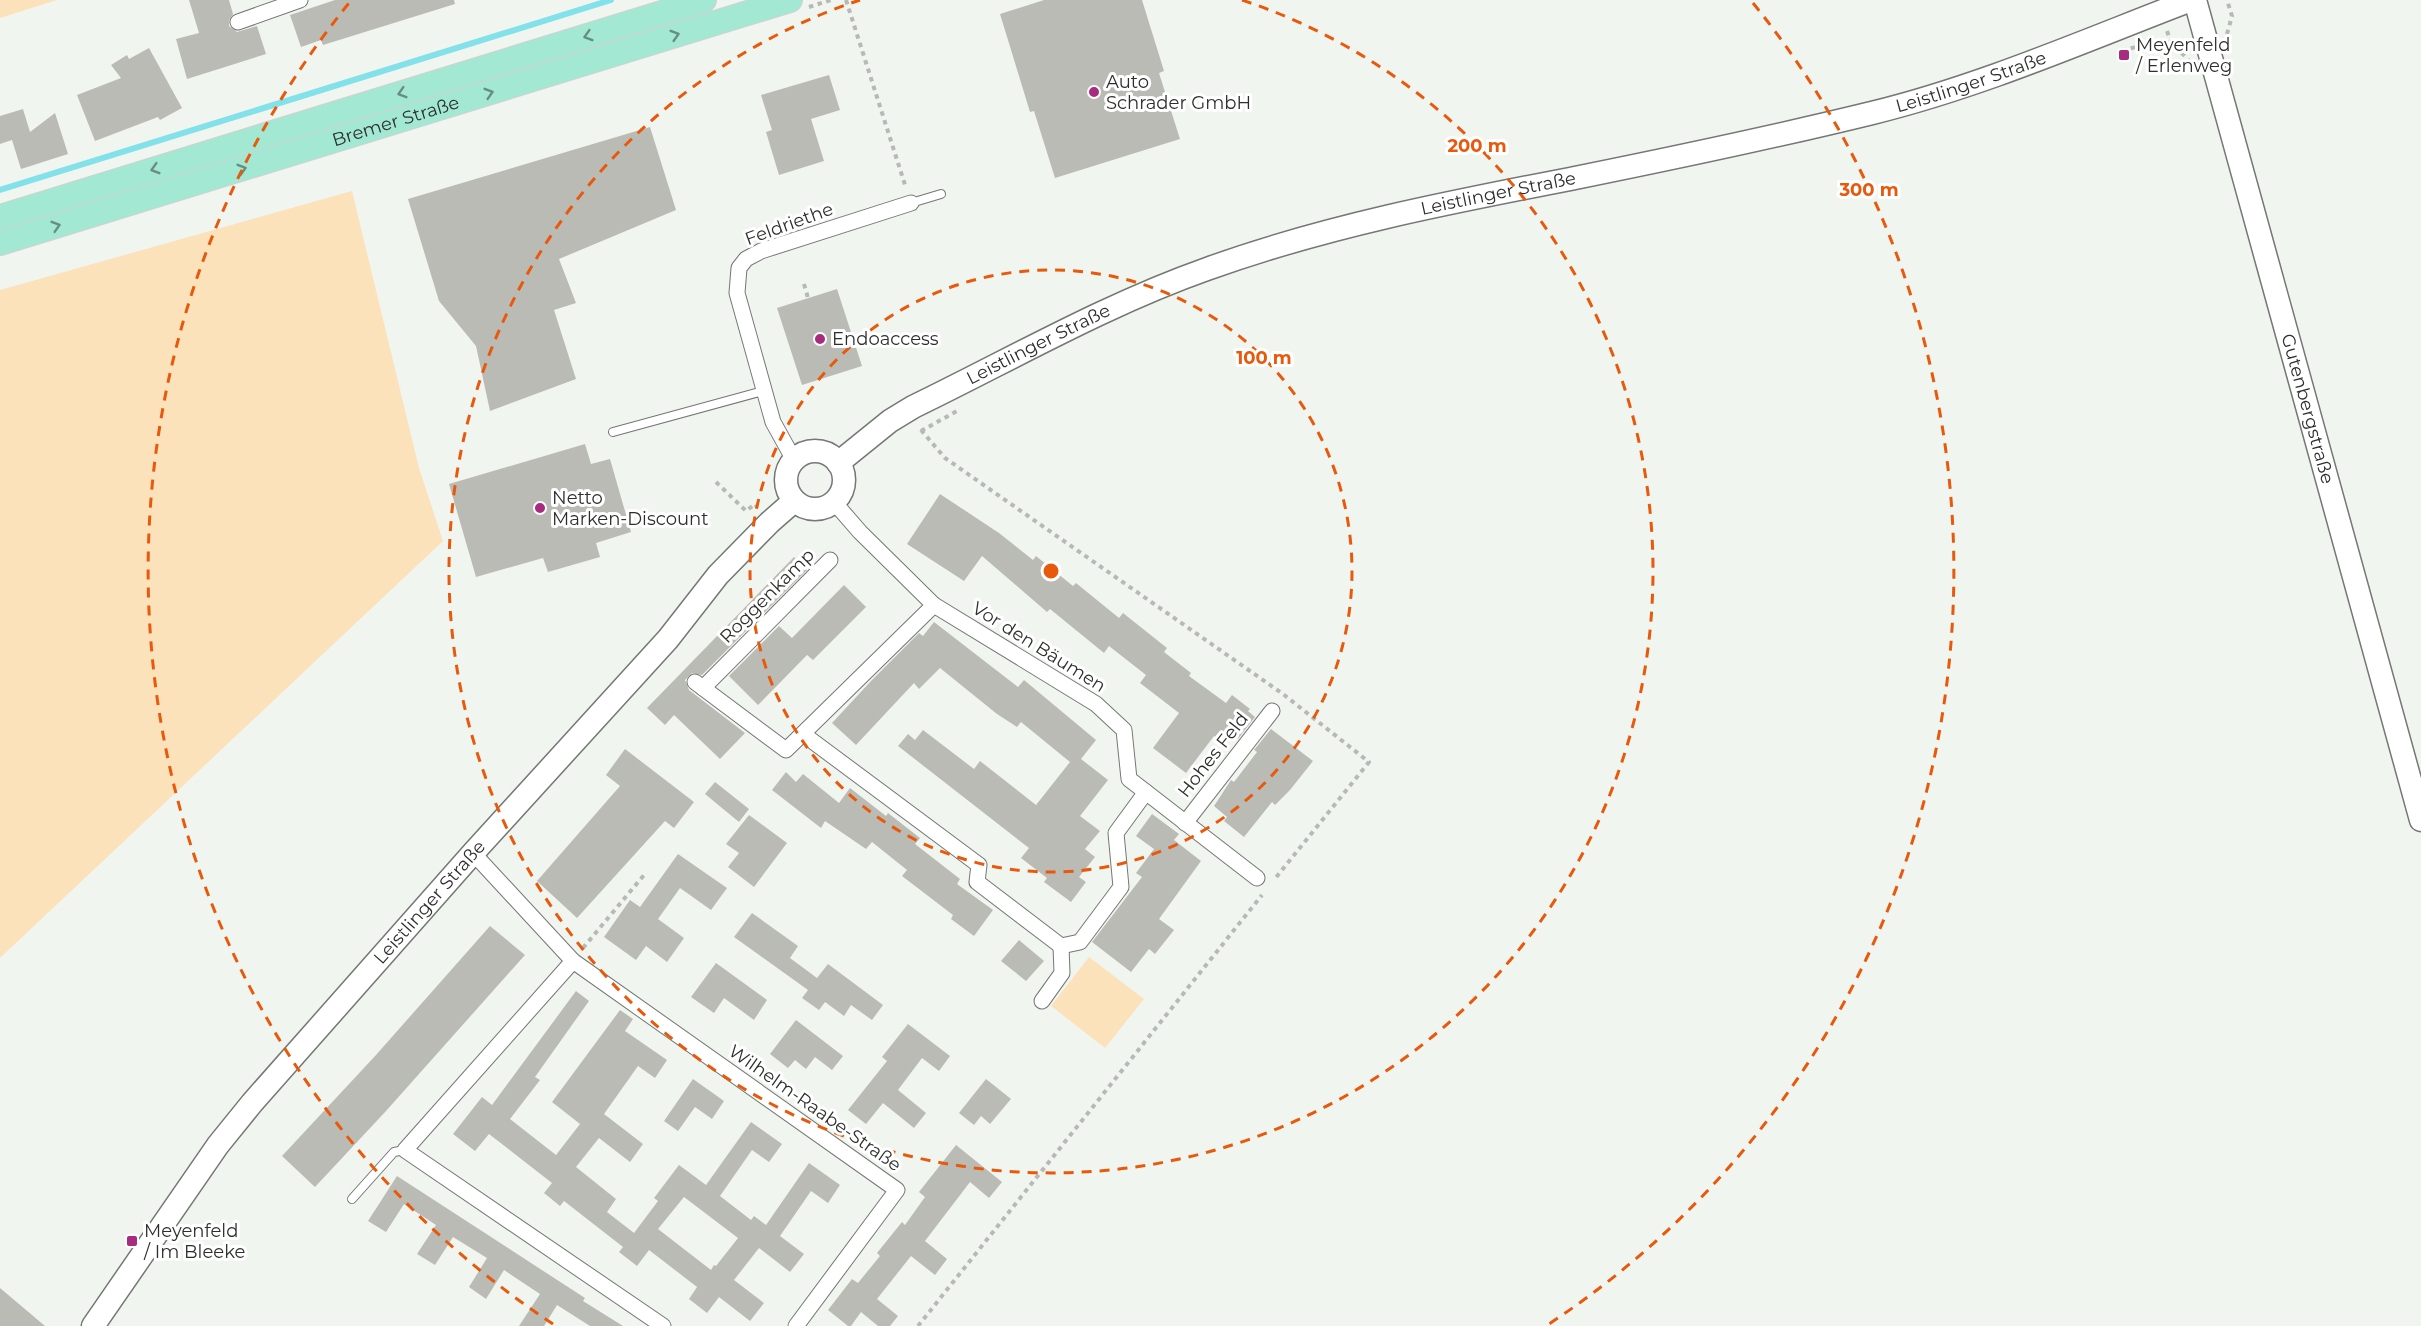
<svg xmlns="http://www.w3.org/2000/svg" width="2421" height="1326" font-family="Montserrat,sans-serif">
<rect width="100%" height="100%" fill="#f1f5f0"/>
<!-- green -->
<g fill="#fce2bb">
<polygon points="0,0 57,0 0,18"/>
<polygon points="352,191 419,468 443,541 0,958 0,290"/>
<polygon points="1089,957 1144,999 1105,1048 1051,1006"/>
</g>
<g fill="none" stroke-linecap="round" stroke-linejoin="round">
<!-- stream -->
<polyline stroke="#83e2e9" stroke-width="6" points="0,190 611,0"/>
</g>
<!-- building -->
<g fill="#bbbbb5" fill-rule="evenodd">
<polygon points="189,0 229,0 233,14 229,20 229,26 237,32 257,26 266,54 187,79 176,39 199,33"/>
<polygon points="335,0 454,0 455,4 323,45 321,40 301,47 290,15"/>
<polygon points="1044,0 1142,0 1164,71 1159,73 1180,139 1055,178 1034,111 1030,112 1000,14"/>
<polygon points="149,48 182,108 160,120 158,117 95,141 77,95 121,78 111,65 127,55 129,59"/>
<polygon points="829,75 840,110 811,119 824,161 779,175 766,132 772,130 761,95"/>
<polygon points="23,109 30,132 55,113 68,154 21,169 12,140 0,144 0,116"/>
<polygon points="650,127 676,210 559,259 576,303 554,310 576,379 490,411 476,346 439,301 408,199"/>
<polygon points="837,289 862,366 802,385 777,308"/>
<polygon points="585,444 591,464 610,459 631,532 596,543 600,557 548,572 543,558 476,577 449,484"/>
<polygon points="940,494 999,533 1033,560 1036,556 1073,586 1076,583 1119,618 1123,613 1167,648 1164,652 1191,673 1189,676 1226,703 1232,695 1250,709 1248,711 1255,717 1238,739 1231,733 1224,743 1214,736 1186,773 1153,748 1179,713 1140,683 1146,675 1109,646 1104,653 1050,609 1047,612 982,556 964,581 907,544"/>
<polygon points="794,557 807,570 702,675 692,673 685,680 689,690 745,733 720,759 674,715 665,725 647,708"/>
<polygon points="844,585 866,607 813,660 807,655 758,705 729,676 779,626 792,638"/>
<polygon points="934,622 1018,687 1024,680 1096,740 1081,759 1108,780 1080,816 1100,831 1085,849 1095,857 1079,877 1086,882 1071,902 1044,882 1047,878 1021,858 1029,848 898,746 908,734 915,740 923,730 974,769 980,761 1036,805 1070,762 1021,722 1017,727 997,714 940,668 919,689 914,683 856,745 832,723 871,681 919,633 923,636"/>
<polygon points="1271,729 1313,761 1290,790 1275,805 1272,802 1244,837 1224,821 1227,817 1214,806 1231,780 1234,782 1257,752 1254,750"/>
<polygon points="625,749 694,802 674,828 665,821 577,918 537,881 620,786 606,775"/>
<polygon points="786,772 796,782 803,774 839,803 850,788 886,816 888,813 920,838 915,844 960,879 957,884 993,910 974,936 951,919 953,915 902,876 907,870 872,842 866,849 825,821 821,828 772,790"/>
<polygon points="715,782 749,809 739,822 705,794"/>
<polygon points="1152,814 1179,834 1174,840 1201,861 1159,919 1174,930 1155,954 1149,949 1131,972 1092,942 1142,877 1136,873 1154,849 1136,836"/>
<polygon points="749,815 787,843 754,887 728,867 739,853 726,844"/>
<polygon points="678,854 727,888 711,910 680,888 658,919 684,938 667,962 646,946 636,960 604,937 630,900 640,907"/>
<polygon points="752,913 798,946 790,958 817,978 828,964 883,1005 872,1020 851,1005 844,1016 825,1002 819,1010 802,998 808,990 734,937"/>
<polygon points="490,926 525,955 386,1111 315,1187 282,1156 376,1055"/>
<polygon points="1019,940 1044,961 1026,981 1001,961"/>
<polygon points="716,963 767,1000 754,1020 724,998 714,1013 691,997"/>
<path d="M576,991L589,1001L535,1077L540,1080L510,1119L556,1155L580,1124L552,1102L620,1010L633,1019L625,1031L667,1060L655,1078L638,1066L604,1114L643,1144L630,1162L599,1138L576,1167L616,1199L607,1212L634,1233L658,1201L654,1198L679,1165L706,1185L751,1122L782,1144L769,1162L752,1150L720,1196L751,1220L754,1216L766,1225L809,1163L840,1185L828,1203L811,1191L780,1236L804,1254L790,1272L759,1248L734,1280L764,1303L750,1321L719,1297L707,1313L689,1299L697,1287L649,1250L637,1266L619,1252L623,1247L564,1201L560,1206L544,1193L552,1183L489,1134L475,1151L453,1134L482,1097L492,1105ZM684,1197L738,1238L716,1266L714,1265L711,1270L658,1229Z"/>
<polygon points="796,1020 843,1056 832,1070 815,1057 806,1069 795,1060 788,1068 770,1054"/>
<polygon points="908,1024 950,1056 939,1071 922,1058 898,1090 926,1113 914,1128 883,1103 866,1124 848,1110 887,1061 882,1057"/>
<polygon points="693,1079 724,1101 712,1119 695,1107 678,1131 664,1121"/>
<polygon points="986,1079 1011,1099 990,1124 981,1116 974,1125 959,1113"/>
<polygon points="956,1145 1002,1182 989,1198 970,1182 925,1241 947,1259 935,1275 911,1256 877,1299 898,1316 890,1326 878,1326 861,1312 851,1326 848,1326 828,1310 852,1279 858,1283 880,1256 877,1253 902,1222 905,1225 925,1197 919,1192"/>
<polygon points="397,1176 585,1298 583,1301 623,1326 590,1326 557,1305 544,1326 519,1326 540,1294 504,1270 486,1299 469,1287 487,1258 453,1237 435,1265 417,1254 436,1225 404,1204 386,1232 368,1221"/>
<polygon points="0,1288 45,1326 0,1326"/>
</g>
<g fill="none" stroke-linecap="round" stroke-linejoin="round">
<!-- lane casing -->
<g stroke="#747773" stroke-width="10">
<g id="lane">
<polyline points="911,203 941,194"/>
<polyline points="613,432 763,391"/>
<polyline points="352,1199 394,1152 405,1150"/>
</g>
</g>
<!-- street casing -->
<g stroke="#747773" stroke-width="17">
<g id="street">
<polyline points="238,22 300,0"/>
<polyline points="794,460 773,422 737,293 739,268 746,259 761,251 911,203"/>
<polyline points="834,502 860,532 934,605 1096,704 1124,730 1129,779 1257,878"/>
<polyline points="695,682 786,750 934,605"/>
<polyline points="703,688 830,560"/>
<polyline points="803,734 979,865 977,882 1061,946 1080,942 1121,887 1116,833 1146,792"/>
<polyline points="1185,823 1272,711"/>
<polyline points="473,853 573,961 897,1190 796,1326"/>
<polyline points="573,961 405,1150 663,1326"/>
<polyline points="1042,1001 1062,973 1061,946"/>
</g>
</g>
<!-- secondary casing -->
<g stroke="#747773" stroke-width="25">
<g id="secondary">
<path id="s1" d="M2195,0L2421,820"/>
<circle cx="815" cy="480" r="29"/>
<path id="s2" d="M838,463L890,421L913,407C1010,360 1105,305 1207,269C1326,226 1451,202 1575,178C1674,158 1774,137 1872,113C1982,86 2086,40 2191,0"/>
<path id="s3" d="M93,1326L218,1145L252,1103L473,853L668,639L718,575L770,522L794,501"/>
</g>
</g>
<!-- primary casing -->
<g stroke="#d1d1d1" stroke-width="26">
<g id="primary">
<polyline points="0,217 704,0"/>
<path id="s4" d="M0,243L790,0"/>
</g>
</g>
<!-- path -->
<g stroke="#b6b9b5" stroke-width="4" stroke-dasharray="4.5 4.5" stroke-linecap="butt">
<polyline points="846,0 906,188"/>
<polyline points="809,7 831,0"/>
<polyline points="2167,31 2172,45"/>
<polyline points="2227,34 2232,16 2227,0"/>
<path d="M2122,51C2152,42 2168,35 2190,62"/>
<polyline points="804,284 808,298"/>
<polyline points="921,430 945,458 1283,694 1369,762 1274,880"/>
<polyline points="921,431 957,411"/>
<polyline points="716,482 746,511 755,504 757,507"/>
<polyline points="583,948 644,875"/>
<polyline points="918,1326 1262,895"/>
</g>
<!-- lane -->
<use href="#lane" stroke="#fff" stroke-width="8"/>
<!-- street -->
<use href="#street" stroke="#fff" stroke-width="15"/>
<!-- secondary -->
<use href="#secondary" stroke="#fff" stroke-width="22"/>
<!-- primary -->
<use href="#primary" stroke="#a2e8d3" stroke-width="24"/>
</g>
<!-- one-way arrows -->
<defs><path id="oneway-chevron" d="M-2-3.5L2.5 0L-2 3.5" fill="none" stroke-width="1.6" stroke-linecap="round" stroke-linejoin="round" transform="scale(1.5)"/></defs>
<g stroke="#688c80">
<use href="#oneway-chevron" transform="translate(675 35) rotate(-17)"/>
<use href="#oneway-chevron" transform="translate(588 36) rotate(163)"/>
<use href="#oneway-chevron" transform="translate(402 93) rotate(163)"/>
<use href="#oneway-chevron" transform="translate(489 93) rotate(-17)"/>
<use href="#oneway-chevron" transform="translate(155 169) rotate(163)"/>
<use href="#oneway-chevron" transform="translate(242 169) rotate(-17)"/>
<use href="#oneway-chevron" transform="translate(56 226) rotate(-17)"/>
</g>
<!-- distance rings -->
<g fill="none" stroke="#e8590c" stroke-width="3" stroke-dasharray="10 8">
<circle cx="1051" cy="571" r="301"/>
<path d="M1242 0A602 602 0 1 1 860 0"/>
<path d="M553 1324A903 903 0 0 1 349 3M1753 3A903 903 0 0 1 1549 1324"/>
</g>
<!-- markers -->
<g fill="#a72b7e" stroke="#fff" stroke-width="2">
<rect x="2118" y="49" width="12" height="12" rx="3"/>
<circle cx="1094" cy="92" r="6"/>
<circle cx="820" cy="339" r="6"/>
<circle cx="540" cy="508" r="6"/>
<rect x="126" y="1235" width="12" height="12" rx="3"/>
</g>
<g text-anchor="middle" stroke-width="6" stroke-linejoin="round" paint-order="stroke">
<!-- poi labels -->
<g font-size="18" fill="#2d2f2d" stroke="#fff" text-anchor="start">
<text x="2136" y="51">Meyenfeld<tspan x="2136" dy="21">/ Erlenweg</tspan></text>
<text x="1106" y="88">Auto<tspan x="1106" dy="21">Schrader GmbH</tspan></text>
<text x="832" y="345">Endoaccess</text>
<text x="552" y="504">Netto<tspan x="552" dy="21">Marken-Discount</tspan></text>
<text x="144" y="1237">Meyenfeld<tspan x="144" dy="21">/ Im Bleeke</tspan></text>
</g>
<!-- street labels -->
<g font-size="18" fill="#2d2f2d" stroke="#fff">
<text dy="6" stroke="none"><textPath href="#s2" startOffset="1206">Leistlinger Straße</textPath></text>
<text dy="6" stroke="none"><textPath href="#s4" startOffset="414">Bremer Straße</textPath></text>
<text dy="6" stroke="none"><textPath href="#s2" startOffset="720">Leistlinger Straße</textPath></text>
<text transform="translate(789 224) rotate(-20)" y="6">Feldriethe</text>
<text dy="6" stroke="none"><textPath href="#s2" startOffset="234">Leistlinger Straße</textPath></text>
<text dy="6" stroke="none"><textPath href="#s1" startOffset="424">Gutenbergstraße</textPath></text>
<text transform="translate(767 596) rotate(-45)" y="6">Roggenkamp</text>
<text transform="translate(1039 647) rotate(32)" y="6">Vor den Bäumen</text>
<text transform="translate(1213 755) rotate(-52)" y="6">Hohes Feld</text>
<text dy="6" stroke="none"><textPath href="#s3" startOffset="542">Leistlinger Straße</textPath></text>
<text transform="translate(815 1108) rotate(35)" y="6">Wilhelm-Raabe-Straße</text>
</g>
</g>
<circle cx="1051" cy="571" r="9" fill="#e8590c" stroke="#fff" stroke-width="3"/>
<g font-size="18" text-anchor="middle" font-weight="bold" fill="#e8590c" stroke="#fff" stroke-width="6" stroke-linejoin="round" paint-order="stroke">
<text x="1477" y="152">200 m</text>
<text x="1869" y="196">300 m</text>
<text x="1264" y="364">100 m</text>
</g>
</svg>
